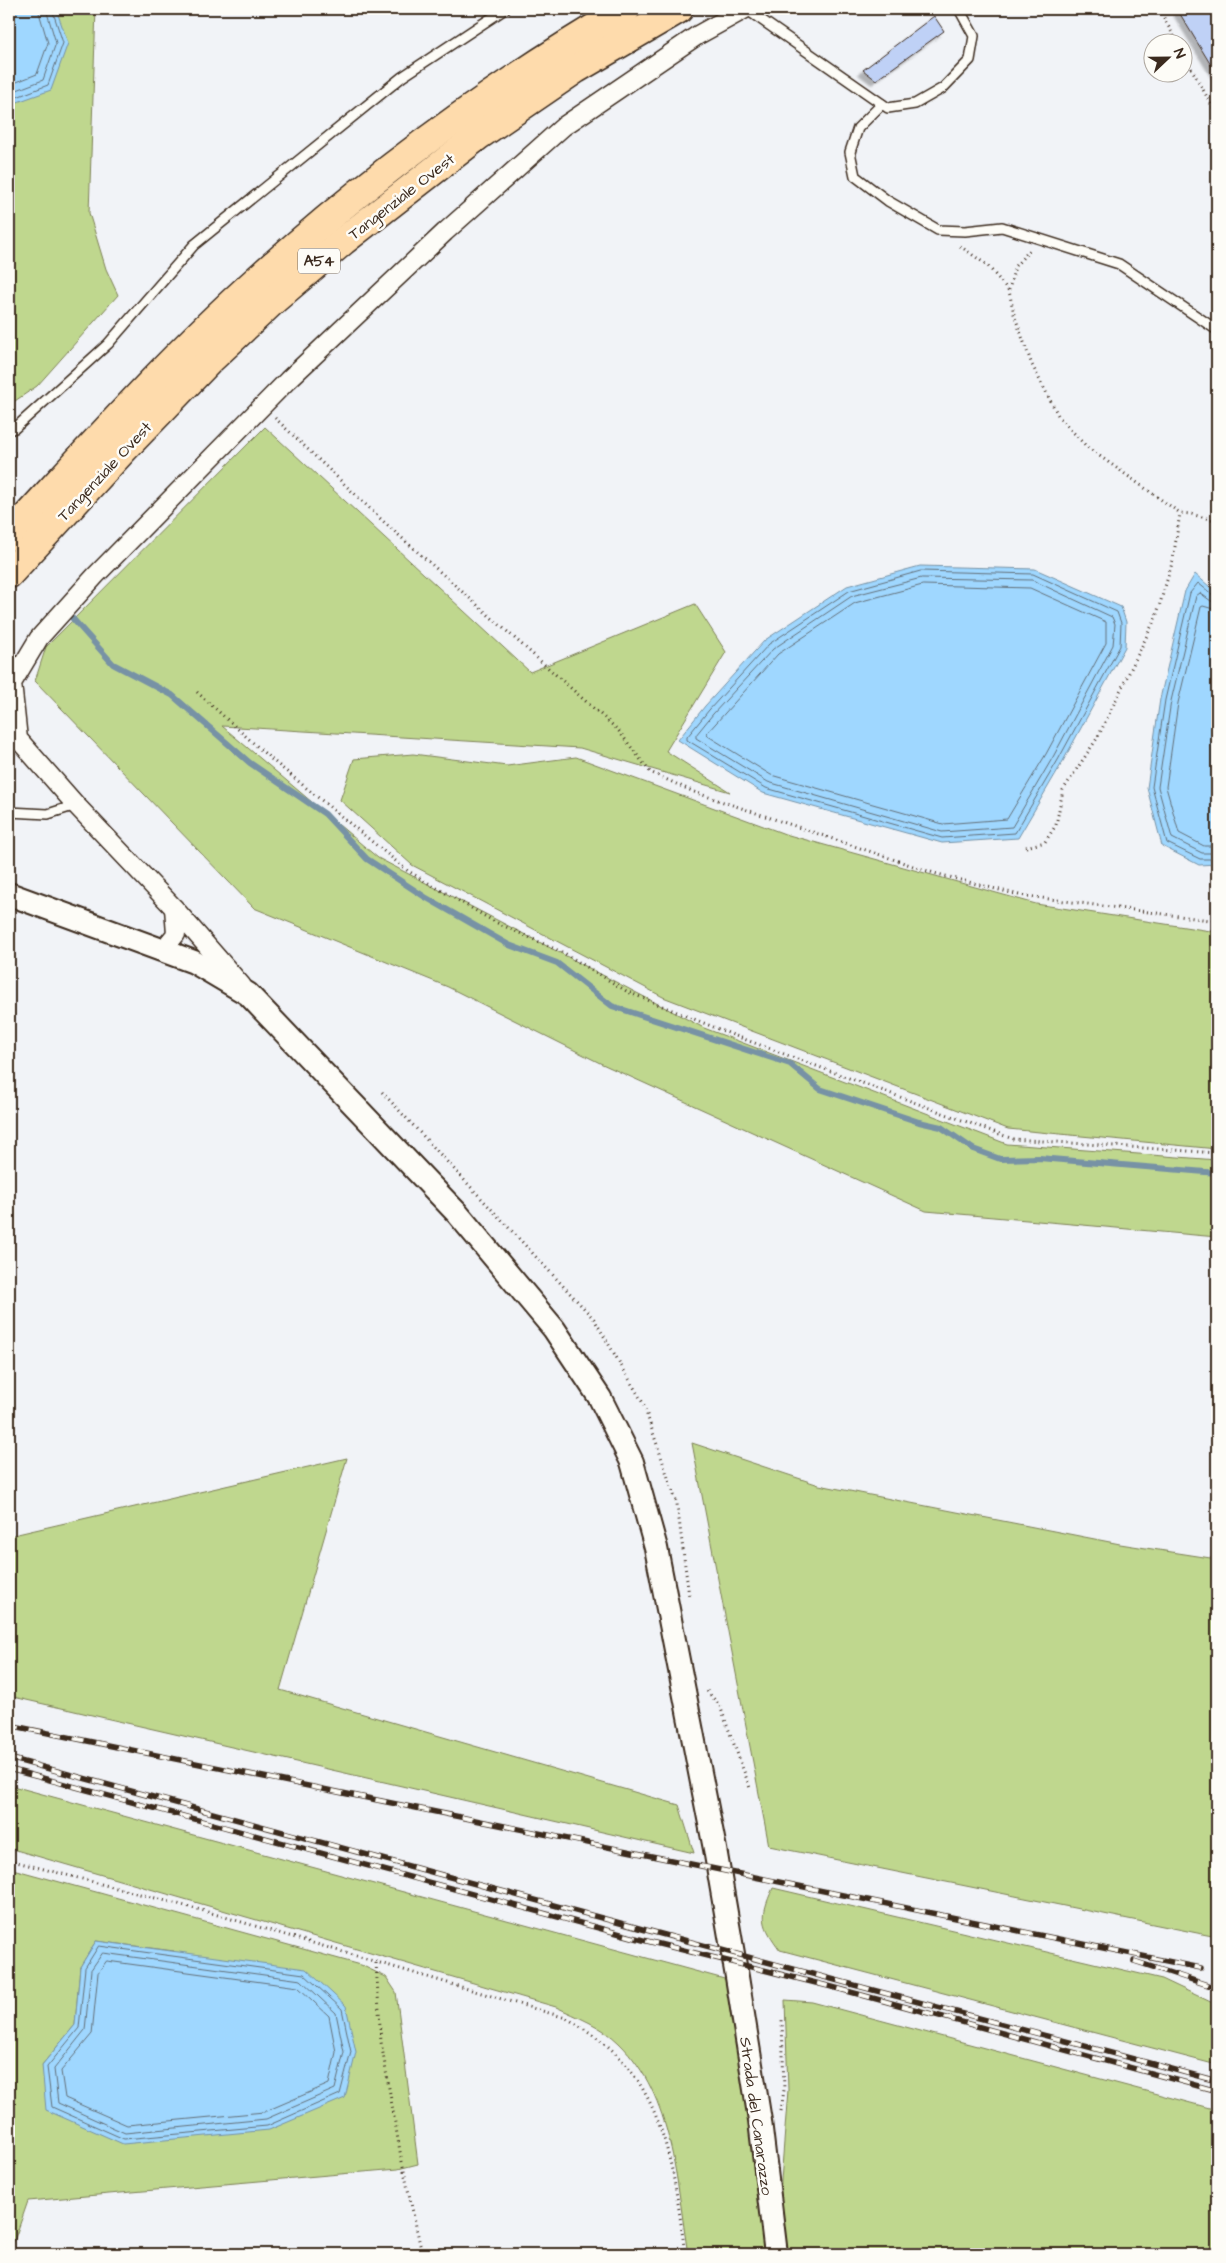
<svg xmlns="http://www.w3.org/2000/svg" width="1226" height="2263" font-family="'Architects Daughter',sans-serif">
<defs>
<filter id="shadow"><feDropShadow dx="-4.5" dy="4.5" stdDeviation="1" flood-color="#0004"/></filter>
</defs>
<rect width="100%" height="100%" fill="#f1f3f7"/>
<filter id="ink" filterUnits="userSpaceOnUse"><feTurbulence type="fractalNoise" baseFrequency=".02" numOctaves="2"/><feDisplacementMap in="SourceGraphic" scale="10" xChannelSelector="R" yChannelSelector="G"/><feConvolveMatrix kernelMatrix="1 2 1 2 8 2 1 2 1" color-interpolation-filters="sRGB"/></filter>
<g filter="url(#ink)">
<!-- green -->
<g fill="#bfd78e" stroke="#7d8056" fill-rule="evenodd">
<polygon points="9,9 96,9 89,213 106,269 118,295 37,386 9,405"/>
<polygon points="265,427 530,672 695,604 726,652 666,751 730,792 580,748 222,726 378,858 704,1028 1007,1144 1217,1160 1217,1237 926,1211 600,1063 448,987 254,908 35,681 46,647"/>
<polygon points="413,754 507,766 576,757 785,834 1036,904 1217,932 1217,1149 1008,1129 663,997 412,865 340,800 354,759"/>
<polygon points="692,1443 819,1485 1120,1544 1217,1559 1217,1940 1212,1936 769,1846"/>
<polygon points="347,1458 280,1690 679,1805 694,1853 9,1696 9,1536"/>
<path d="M9,1785L728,1980L749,2119L765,2254H688C676,2182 674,2097 619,2043C602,2026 577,2017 556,2007L9,1848Z"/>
<path d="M9,1868L361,1965L386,1977L396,1992L418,2164L398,2169L28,2201L12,2247L9,2250ZM96,1941L174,1951L42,2065L75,2025L80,1967Z"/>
<path d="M773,1888L1162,1979L1217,2005V2065L780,1950C762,1925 759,1918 773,1888Z"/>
<polygon points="785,2000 812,2002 1217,2110 1217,2254 786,2254 779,2207 788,2090"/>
</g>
<!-- water -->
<g fill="#9fd7ff" stroke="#7792a5">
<polygon points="9,9 56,9 68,43 51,90 9,105"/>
<polygon points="920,566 1035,569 1121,607 1126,622 1125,647 1062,763 1018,838 942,843 763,793 678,740 705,706 765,640 847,586"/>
<polygon points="1195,574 1217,593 1217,864 1199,865 1162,846 1147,788 1160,699 1185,591"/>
<polygon points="96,1941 306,1969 346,2006 356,2052 345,2098 269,2130 123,2144 46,2110 42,2065 75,2025 80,1967"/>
</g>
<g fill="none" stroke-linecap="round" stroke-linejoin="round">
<!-- shore -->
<g stroke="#636f78" stroke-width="1">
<polyline points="9,85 37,74 48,43 38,9"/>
<polyline points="9,93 43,80 56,43 46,9"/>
<polyline points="9,100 48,85 63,43 52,9"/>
<polygon points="921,571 1033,574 1117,612 1121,623 1120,646 1058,760 1015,833 942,838 766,788 687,740 687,737 709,710 769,644 849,591"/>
<polygon points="922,578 1032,580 1112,617 1115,624 1113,645 1053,757 1012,827 942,832 768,782 696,738 696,735 713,714 773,649 852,596"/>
<polygon points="923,585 1030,588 1106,622 1106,643 1046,754 1007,819 943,824 771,775 708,736 707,733 778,654 855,603"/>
<polyline points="1217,596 1213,595 1198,583 1190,593 1165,700 1152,787 1167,843 1200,859 1217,859"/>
<polyline points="1217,602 1211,601 1200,593 1196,596 1171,701 1158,787 1172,838 1202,853 1217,853"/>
<polyline points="1217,610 1203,606 1201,607 1178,703 1166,787 1179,833 1204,846 1217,846"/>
<polygon points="99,1946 304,1974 342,2009 351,2052 340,2094 267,2126 124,2139 52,2107 47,2067 79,2028 85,1968"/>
<polygon points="103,1953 301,1980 336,2013 344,2052 335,2089 266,2119 125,2133 58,2103 54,2069 85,2030 91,1970"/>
<polygon points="107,1961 298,1987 329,2016 336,2052 329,2084 264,2112 127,2125 65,2098 61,2071 92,2034 98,1973"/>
</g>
<!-- stream -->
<polyline stroke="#7792a5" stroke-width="6" points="73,619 113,664 172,695 250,763 325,814 367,859 425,897 509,945 557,963 612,1006 790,1064 820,1089 919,1122 941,1127 973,1149 1000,1159 1039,1158 1217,1173"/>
</g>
<!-- building -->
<g fill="#bfd1f6" stroke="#3b2a1e" filter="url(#shadow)">
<polygon points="1177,9 1217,9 1217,75"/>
<polygon points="934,16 944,31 876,80 863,70"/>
</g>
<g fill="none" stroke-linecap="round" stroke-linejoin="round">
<!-- service casing -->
<g stroke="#3b2a1e" stroke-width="12">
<g id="service">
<polyline points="746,9 888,108 915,104 943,88 970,60 974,36 959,9"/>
<polyline points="882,104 858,128 850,152 855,176 888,201 938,230 965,231 1002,227 1119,264 1217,330"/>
<polyline points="9,430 15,428 108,344 194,245 402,77 505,9"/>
<polyline points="9,812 48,814 76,805"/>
</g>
</g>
<!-- minor casing -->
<g stroke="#3b2a1e" stroke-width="21">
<g id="minor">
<polyline points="162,951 176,934 174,908"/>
<polyline points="242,986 174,908 76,805 18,739 12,683 39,638 96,575 288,380 445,232 564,126 698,35 745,9"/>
</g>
</g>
<!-- tertiary casing -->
<g stroke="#3b2a1e" stroke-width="26">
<polyline id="tertiary" points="9,894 194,962 248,994 457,1213 554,1329 600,1398 632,1462 656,1548 715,1849 737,1977 760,2121 776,2254"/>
</g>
<!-- motorway casing -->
<g stroke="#3b2a1e" stroke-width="31">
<g id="motorway">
<path d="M9,536C90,448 170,357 260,277C372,176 496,85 626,9"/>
<polyline points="9,574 124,449 210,360 275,299 343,241 478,136 576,69 679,9"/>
</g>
</g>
<!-- path -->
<g stroke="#3b2a1e" stroke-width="3" stroke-dasharray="1 4" stroke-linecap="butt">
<polyline points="1159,9 1177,42"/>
<polyline points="1184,55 1217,115"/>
<polyline points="960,246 987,265 1009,291 1014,314 1032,365 1059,417 1087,447 1180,513 1191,514 1217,521"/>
<polyline points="1009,290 1015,266 1030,250"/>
<polyline points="275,418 385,523 618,730 650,772 694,792 934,873 1019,895 1217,921"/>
<polyline points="197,692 271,759 408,871 495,922 564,953 628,992 733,1035 1013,1139 1217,1153"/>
<polyline points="1026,847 1045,842 1056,825 1063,790 1098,737 1156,617 1173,560 1180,513"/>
<polyline points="382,1092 594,1319 643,1403 677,1504 689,1596"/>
<polyline points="707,1691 720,1706 750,1788"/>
<path d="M9,1860L201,1910L566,2018C585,2029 603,2040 618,2056C668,2108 676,2186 685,2254"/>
<polyline points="376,1963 381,2042 401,2157 422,2254"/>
<polyline points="781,2111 784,2090 782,2019"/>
</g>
<!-- service -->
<use href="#service" stroke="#fdfcf7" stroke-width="9"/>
<!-- minor -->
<use href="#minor" stroke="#fdfcf7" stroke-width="18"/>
<!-- tertiary -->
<use href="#tertiary" stroke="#fdfcf7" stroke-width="22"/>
<!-- motorway -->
<use href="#motorway" stroke="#fedbac" stroke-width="28"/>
<!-- rail casing -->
<g stroke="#3b2a1e" stroke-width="5.5">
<g id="rail">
<polyline points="9,1725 1201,1968"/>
<polyline points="9,1758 646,1930 1217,2081"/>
<polyline points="9,1769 643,1940 832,1987 1217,2091"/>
<polyline points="1134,1961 1217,1988"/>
</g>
</g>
<!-- rail -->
<use href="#rail" stroke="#fdfcf7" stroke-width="4" stroke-dasharray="11" stroke-linecap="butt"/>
</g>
</g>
<g text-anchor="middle" stroke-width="5" stroke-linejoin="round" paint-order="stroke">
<!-- shield labels -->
<rect fill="#fdfcf7" stroke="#75695f" stroke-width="1" x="298" y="248.5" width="42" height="25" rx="4"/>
<g font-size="15" font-weight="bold" fill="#3b2a1e">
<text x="319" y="266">A54</text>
</g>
<!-- street labels -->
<g font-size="16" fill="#3b2a1e" stroke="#fdfcf7">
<text transform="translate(401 196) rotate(-38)" y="6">Tangenziale Ovest</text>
<text transform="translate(104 471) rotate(-47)" y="6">Tangenziale Ovest</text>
<text transform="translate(757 2116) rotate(82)" y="6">Strada del Canarazzo</text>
</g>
</g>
<!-- margin -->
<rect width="1226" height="2263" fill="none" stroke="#fdfcf7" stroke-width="30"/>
<rect x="15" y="15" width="1196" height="2233" fill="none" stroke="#3b2a1e" stroke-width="2" filter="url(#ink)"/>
<!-- north arrow -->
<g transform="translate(1168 58) rotate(68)"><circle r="24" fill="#fdfcf7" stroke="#afa8a0"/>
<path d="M0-4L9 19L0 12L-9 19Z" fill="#3b2a1e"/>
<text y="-8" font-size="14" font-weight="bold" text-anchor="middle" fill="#3b2a1e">N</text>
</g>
</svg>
